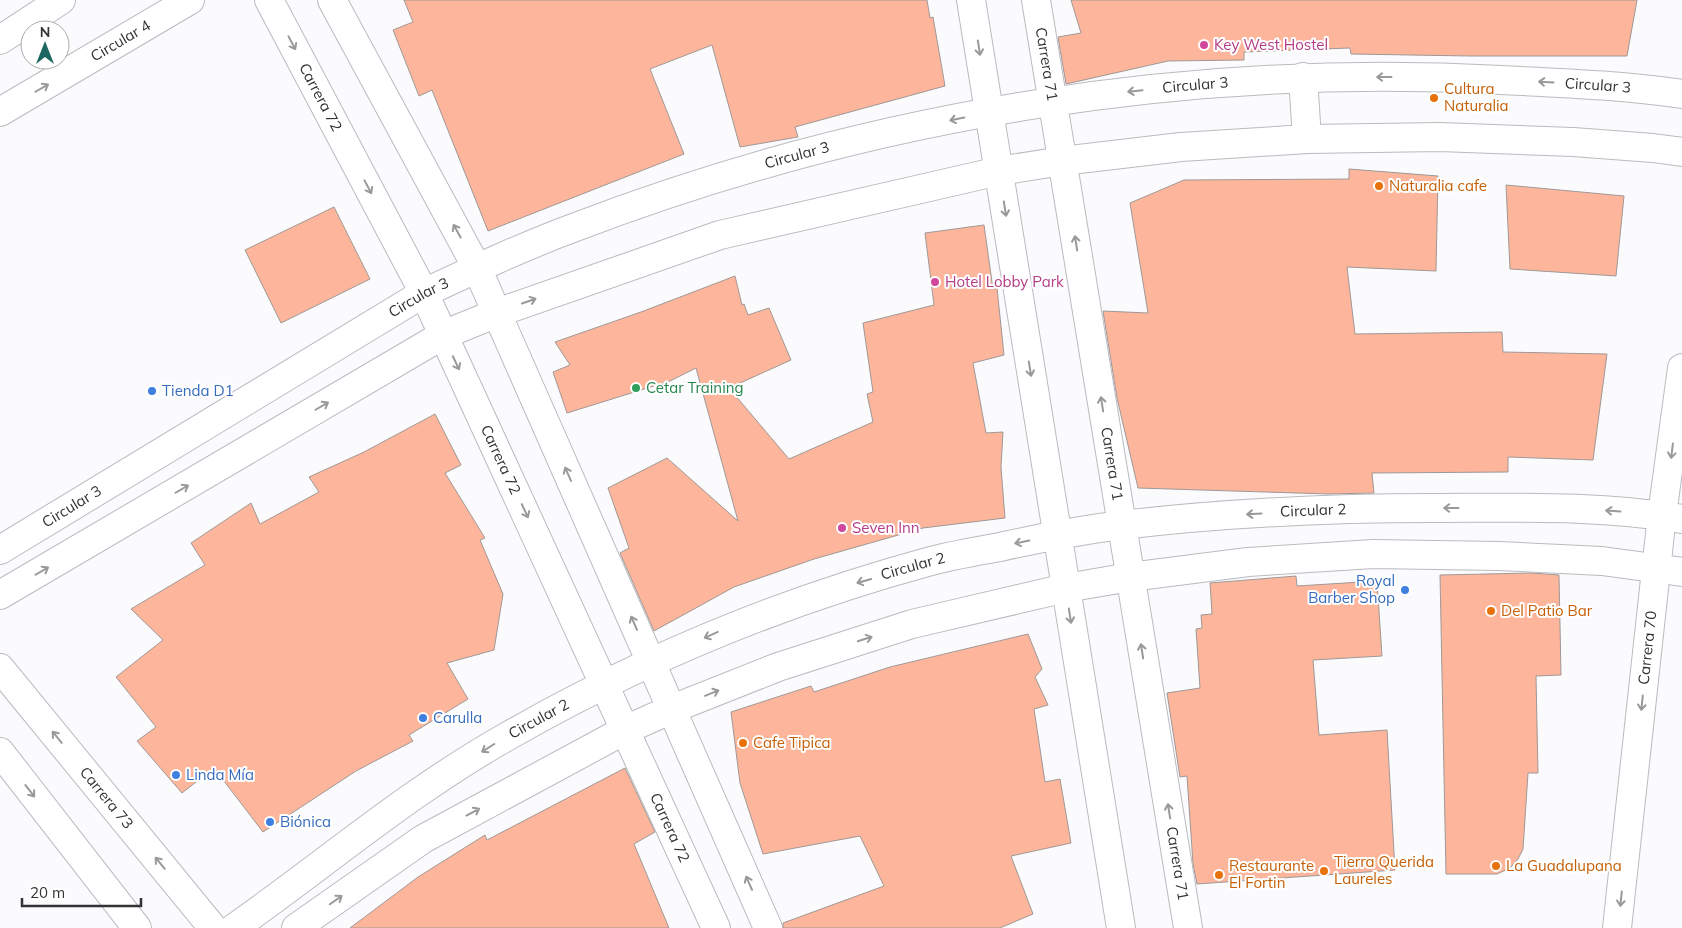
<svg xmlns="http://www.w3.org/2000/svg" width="1682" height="928" font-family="Mulish,sans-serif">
<rect width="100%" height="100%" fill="#fbfbfe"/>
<!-- building -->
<g fill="#fdb59b" stroke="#9f9896">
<polygon points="404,0 927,0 930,18 933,17 945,86 795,127 798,137 740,147 712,45 650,69 684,154 488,231 432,90 419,96 393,30 413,22"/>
<polygon points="1071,0 1637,0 1627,56 1470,56 1351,54 1350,48 1244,52 1244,60 1168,61 1066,84 1058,37 1081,33"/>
<polygon points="1349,169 1438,176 1436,271 1347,267 1355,334 1502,332 1503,352 1607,354 1593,460 1508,457 1508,472 1372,473 1374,493 1328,494 1138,488 1117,398 1103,311 1148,313 1130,203 1184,180 1349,179"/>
<polygon points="1506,185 1624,196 1616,276 1510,269"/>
<polygon points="334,207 370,279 281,323 245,250"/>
<polygon points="984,225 993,289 997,288 1004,355 973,363 986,433 1003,432 1001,467 1005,518 923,528 814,559 734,587 654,631 620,553 629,548 608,488 667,458 738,521 696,368 670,381 567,413 553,372 570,365 555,342 641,312 735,276 742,305 744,304 748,315 769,308 791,360 729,388 789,459 873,422 867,394 873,392 863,323 934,305 925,233"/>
<polygon points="435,414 461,465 445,473 485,538 480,540 503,594 494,650 447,663 468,699 409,735 413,741 356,771 263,832 214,768 182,793 137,741 156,727 116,677 163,640 131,609 205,565 191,543 251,503 260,524 319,492 309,477 364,452"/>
<polygon points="1531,573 1559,575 1561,675 1536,676 1538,773 1528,773 1523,849 1518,859 1510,868 1497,874 1446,874 1440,575"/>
<polygon points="1296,576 1297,586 1377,581 1382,656 1313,660 1319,735 1387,730 1395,870 1197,884 1193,864 1187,776 1180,777 1167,693 1200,688 1196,629 1202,628 1201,615 1212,614 1210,583"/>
<polygon points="1028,634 1042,669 1035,677 1048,705 1034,709 1045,782 1060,779 1071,843 1011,856 1033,914 1000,928 783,928 783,923 884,886 860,836 763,854 740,783 731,712 811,686 814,692 890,667"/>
<polygon points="625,768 655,832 634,844 669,928 350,928 418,877 485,835 487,840"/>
</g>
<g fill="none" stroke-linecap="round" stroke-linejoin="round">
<!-- street casing -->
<g stroke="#b9bbc1" stroke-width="30">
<g id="street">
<path id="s1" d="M269,0L424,293L716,928"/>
<polyline points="332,0 477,268 768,928"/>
<polyline points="971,0 1121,928"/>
<path id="s2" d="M1036,0L1188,928"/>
<polyline points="0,40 61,0"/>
<polyline points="1303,77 1307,139"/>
<path id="s3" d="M0,112L190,0"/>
<path id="s4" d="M0,550L424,293C473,270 522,247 573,228C868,115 1186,63 1501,80C1561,83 1622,85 1682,94"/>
<polyline points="0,595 443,335 497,313 720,235 999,171 1062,161 1181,147 1307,139 1440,137 1573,142 1653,148 1682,152"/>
<path id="s5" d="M234,928C325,864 410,791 508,736C641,660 783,601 931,561C954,555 977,551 1000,547C1040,538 1081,530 1122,525C1225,513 1330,508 1433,508C1516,508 1600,505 1682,519"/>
<polyline points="296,928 423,839 625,730 672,709 778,667 912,624 1066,588 1130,577 1248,562 1373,554 1499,556 1602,561 1682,572"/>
</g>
</g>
<!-- secondary casing -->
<g stroke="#b9bbc1" stroke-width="30">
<g id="secondary">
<path id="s6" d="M0,668L213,928"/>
<polyline points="0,752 137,928"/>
<path id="s7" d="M1617,928L1662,515L1682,368"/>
</g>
</g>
<!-- street -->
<use href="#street" stroke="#fff" stroke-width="28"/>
<!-- secondary -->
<use href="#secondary" stroke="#fff" stroke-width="28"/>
</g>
<!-- one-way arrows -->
<defs><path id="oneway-shaft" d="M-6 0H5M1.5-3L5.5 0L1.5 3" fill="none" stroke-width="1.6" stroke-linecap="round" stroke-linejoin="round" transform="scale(1.25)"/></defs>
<g stroke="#98999a">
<use href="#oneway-shaft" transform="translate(292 43) rotate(62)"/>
<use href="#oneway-shaft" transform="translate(979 48) rotate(81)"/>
<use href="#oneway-shaft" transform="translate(1384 77) rotate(180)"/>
<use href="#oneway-shaft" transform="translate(1546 82) rotate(-177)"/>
<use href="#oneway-shaft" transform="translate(42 88) rotate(-30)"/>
<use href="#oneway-shaft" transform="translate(1135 91) rotate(174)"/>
<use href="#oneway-shaft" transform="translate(957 119) rotate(168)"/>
<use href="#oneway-shaft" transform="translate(368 187) rotate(62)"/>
<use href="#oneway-shaft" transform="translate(1005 209) rotate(81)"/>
<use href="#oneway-shaft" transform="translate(457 231) rotate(-119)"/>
<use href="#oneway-shaft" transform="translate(1076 243) rotate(-99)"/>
<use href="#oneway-shaft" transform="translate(529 301) rotate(-19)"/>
<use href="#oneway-shaft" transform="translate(456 363) rotate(65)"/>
<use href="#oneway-shaft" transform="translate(1030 369) rotate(81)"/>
<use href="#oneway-shaft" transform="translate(1102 404) rotate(-99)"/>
<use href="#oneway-shaft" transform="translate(322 406) rotate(-30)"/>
<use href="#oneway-shaft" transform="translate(1672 451) rotate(97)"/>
<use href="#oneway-shaft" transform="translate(568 474) rotate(-114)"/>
<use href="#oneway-shaft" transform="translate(182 489) rotate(-30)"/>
<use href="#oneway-shaft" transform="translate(1451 508) rotate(180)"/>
<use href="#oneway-shaft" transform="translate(525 511) rotate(65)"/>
<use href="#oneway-shaft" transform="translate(1613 511) rotate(-176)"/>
<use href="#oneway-shaft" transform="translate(1254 514) rotate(177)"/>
<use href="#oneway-shaft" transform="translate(1022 542) rotate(168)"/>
<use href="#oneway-shaft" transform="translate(42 571) rotate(-30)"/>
<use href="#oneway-shaft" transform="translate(864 581) rotate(164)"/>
<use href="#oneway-shaft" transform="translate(1070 616) rotate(81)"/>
<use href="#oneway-shaft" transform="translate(634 623) rotate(-114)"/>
<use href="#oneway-shaft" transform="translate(711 635) rotate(156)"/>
<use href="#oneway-shaft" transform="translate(865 639) rotate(-18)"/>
<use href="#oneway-shaft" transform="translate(1142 651) rotate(-99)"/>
<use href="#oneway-shaft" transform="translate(712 693) rotate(-22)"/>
<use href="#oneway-shaft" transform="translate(1642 703) rotate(96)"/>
<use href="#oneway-shaft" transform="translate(57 737) rotate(-129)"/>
<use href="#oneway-shaft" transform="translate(488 748) rotate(148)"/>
<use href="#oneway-shaft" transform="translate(30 791) rotate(52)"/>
<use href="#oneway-shaft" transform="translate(1169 811) rotate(-99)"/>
<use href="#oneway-shaft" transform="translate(473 812) rotate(-28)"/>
<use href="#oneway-shaft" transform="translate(160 863) rotate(-129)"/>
<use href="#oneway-shaft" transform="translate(749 883) rotate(-114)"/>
<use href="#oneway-shaft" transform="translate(1621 899) rotate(96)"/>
<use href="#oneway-shaft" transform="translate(336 900) rotate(-35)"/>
</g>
<!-- markers -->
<g fill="#d1479c" stroke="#fff" stroke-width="2">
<circle cx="1204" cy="45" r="5"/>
<circle cx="935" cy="282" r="5"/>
<circle cx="842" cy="528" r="5"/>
</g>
<g fill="#e8710a" stroke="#fff" stroke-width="2">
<circle cx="1434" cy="98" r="5"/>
<circle cx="1379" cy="186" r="5"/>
<circle cx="1491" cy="611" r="5"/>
<circle cx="743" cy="743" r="5"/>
<circle cx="1496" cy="866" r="5"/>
<circle cx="1324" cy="871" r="5"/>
<circle cx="1219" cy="875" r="5"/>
</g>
<circle fill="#2e9e5b" stroke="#fff" stroke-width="2" cx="636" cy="388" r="5"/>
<g fill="#3f7fe0" stroke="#fff" stroke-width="2">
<circle cx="152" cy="391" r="5"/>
<circle cx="1405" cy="590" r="5"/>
<circle cx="423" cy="718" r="5"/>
<circle cx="176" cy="775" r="5"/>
<circle cx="270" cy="822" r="5"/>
</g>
<g text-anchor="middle" stroke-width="4" stroke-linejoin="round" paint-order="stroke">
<!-- street labels -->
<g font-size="15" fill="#323335" stroke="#fff">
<text dy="5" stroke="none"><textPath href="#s3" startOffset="140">Circular 4</textPath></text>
<text dy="5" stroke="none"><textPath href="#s2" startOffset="65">Carrera 71</textPath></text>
<text dy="5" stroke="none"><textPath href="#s4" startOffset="1299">Circular 3</textPath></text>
<text dy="5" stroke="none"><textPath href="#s4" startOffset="1702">Circular 3</textPath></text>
<text dy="5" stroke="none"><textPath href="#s1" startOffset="110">Carrera 72</textPath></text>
<text dy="5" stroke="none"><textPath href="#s4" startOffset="894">Circular 3</textPath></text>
<text dy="5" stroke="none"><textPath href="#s4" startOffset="489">Circular 3</textPath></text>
<text dy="5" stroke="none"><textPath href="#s1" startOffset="515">Carrera 72</textPath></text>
<text dy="5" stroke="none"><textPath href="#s2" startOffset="470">Carrera 71</textPath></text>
<text dy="5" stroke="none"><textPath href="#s4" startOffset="84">Circular 3</textPath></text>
<text dy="5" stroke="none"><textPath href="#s5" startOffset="1180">Circular 2</textPath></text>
<text dy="5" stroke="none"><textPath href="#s5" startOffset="775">Circular 2</textPath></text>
<text dy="5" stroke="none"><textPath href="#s7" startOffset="282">Carrera 70</textPath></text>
<text dy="5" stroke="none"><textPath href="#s5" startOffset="370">Circular 2</textPath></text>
<text dy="5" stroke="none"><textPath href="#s6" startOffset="168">Carrera 73</textPath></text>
<text dy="5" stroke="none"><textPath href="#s1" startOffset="920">Carrera 72</textPath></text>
<text dy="5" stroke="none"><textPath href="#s2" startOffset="875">Carrera 71</textPath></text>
</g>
<!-- hotel labels -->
<g font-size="15" fill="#b23c85" stroke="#fff" text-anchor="start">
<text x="1214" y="50">Key West Hostel</text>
<text x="945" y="287">Hotel Lobby Park</text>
<text x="852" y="533">Seven Inn</text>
</g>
<!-- food labels -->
<g font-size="15" fill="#c56008" stroke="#fff" text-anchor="start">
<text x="1444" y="94">Cultura<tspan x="1444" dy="17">Naturalia</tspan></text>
<text x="1389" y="191">Naturalia cafe</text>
<text x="1501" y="616">Del Patio Bar</text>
<text x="753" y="748">Cafe Tipica</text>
<text x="1334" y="867">Tierra Querida<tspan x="1334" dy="17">Laureles</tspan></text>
<text x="1229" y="871">Restaurante<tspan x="1229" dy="17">El Fortin</tspan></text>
<text x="1506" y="871">La Guadalupana</text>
</g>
<!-- leisure labels -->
<g font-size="15" fill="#27864d" stroke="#fff" text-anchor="start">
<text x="646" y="393">Cetar Training</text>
</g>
<!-- shop labels -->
<g font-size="15" fill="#366cbe" stroke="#fff" text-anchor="start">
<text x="162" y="396">Tienda D1</text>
<text x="1395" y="586" text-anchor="end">Royal<tspan x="1395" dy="17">Barber Shop</tspan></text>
<text x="433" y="723">Carulla</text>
<text x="186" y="780">Linda Mía</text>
<text x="280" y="827">Biónica</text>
</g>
</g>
<!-- north arrow -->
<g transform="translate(45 45)"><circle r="24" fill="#ffffff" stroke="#adadae"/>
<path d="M0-4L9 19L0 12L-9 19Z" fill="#1c6762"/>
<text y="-8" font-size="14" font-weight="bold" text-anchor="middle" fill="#323335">N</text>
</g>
<!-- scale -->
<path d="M22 898v8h119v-8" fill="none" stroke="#323335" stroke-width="2.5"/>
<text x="30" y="898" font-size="15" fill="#323335" stroke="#ffffff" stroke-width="4" paint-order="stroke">20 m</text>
</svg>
